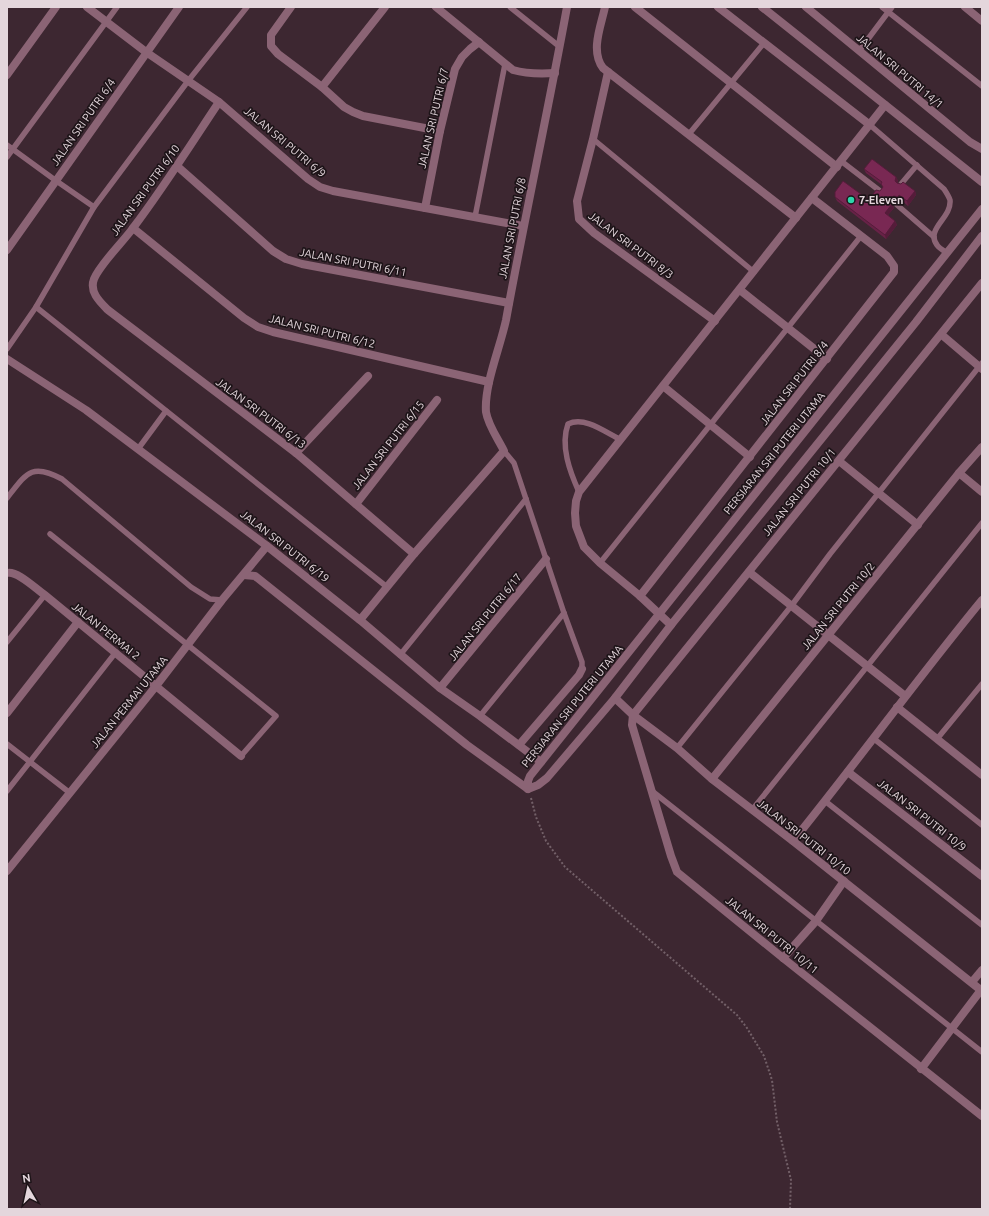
<svg xmlns="http://www.w3.org/2000/svg" width="989" height="1216" font-family="Ubuntu,sans-serif">
<rect width="100%" height="100%" fill="#3d2731"/>
<g fill="none" stroke-linecap="round" stroke-linejoin="round">
<!-- path -->
<polyline stroke="#736068" stroke-width="2" stroke-dasharray="2 2" stroke-linecap="butt" points="531,798 536,817 546,841 565,867 737,1015 747,1028 764,1056 772,1080 777,1122 791,1180 790,1209"/>
<!-- service -->
<g stroke="#8b6475" stroke-width="5.5">
<polyline points="510,7 560,47"/>
<polyline points="882,7 982,86"/>
<polyline points="859,51 892,7"/>
<path d="M870,125L944,189C946,192 949,197 950,200C952,218 925,229 937,245C939,248 944,251 947,253"/>
<polyline points="689,134 764,43"/>
<polyline points="593,139 754,272"/>
<polyline points="7,145 55,180 94,207"/>
<polyline points="7,157 117,7"/>
<polyline points="841,161 880,191"/>
<polyline points="901,184 917,165"/>
<polyline points="896,204 934,237"/>
<polyline points="475,217 505,64"/>
<polyline points="36,307 387,587"/>
<polyline points="7,349 36,307 94,207 188,81 247,7"/>
<polyline points="138,449 166,411"/>
<polyline points="504,451 514,463 564,613 582,662 582,669"/>
<path d="M579,492C570,472 560,446 568,424C585,416 605,432 621,440"/>
<path d="M7,498C26,474 31,462 62,479L191,587L210,599L222,600"/>
<polyline points="50,534 276,716 241,756"/>
<polyline points="600,563 861,236"/>
<polyline points="7,642 45,595"/>
<polyline points="400,655 526,499"/>
<polyline points="480,716 564,613"/>
<polyline points="873,738 982,825"/>
<polyline points="937,739 982,684"/>
<polyline points="7,744 70,793"/>
<polyline points="677,748 792,605 830,554 982,363"/>
<polyline points="7,791 116,652"/>
<polyline points="652,791 982,1052"/>
<polyline points="825,801 982,925"/>
<polyline points="752,810 982,523"/>
</g>
<!-- minor -->
<g stroke="#8b6475" stroke-width="8">
<polyline points="87,7 146,52 219,102 308,179 320,187 333,191 523,226"/>
<polyline points="291,7 271,35 271,46 278,54 322,87 344,107 353,112 363,116 440,131"/>
<path d="M436,7L513,70C527,74 540,74 555,73"/>
<path d="M605,7C601,26 590,51 603,68L796,218"/>
<polyline points="635,7 837,167"/>
<polyline points="718,7 870,125"/>
<polyline points="806,7 970,142 982,149"/>
<polyline points="965,7 982,21"/>
<polyline points="608,72 593,139 577,201 579,219 594,233 715,321"/>
<polyline points="7,75 56,7"/>
<polyline points="322,87 385,7"/>
<path d="M219,102C191,144 164,187 133,228C123,242 100,264 94,279C89,292 100,302 108,310L296,453L414,554"/>
<polyline points="177,166 273,251 286,259 302,264 509,303"/>
<polyline points="425,208 440,131 455,69 462,57 470,49 479,42"/>
<polyline points="133,228 244,318 258,327 273,332 489,382"/>
<polyline points="7,250 179,7"/>
<polyline points="982,283 633,715 632,725 671,856 677,872 783,958 982,1116"/>
<polyline points="740,290 827,359"/>
<polyline points="942,335 982,369"/>
<polyline points="7,359 86,410 267,546 360,620 440,688 480,716 541,762"/>
<polyline points="663,386 750,457"/>
<polyline points="296,453 368,376"/>
<polyline points="839,461 918,525"/>
<polyline points="959,473 982,492"/>
<polyline points="356,504 437,400"/>
<polyline points="749,572 905,696"/>
<path d="M7,573C17,570 36,589 45,595L241,756"/>
<polyline points="244,575 255,576 467,745 528,789"/>
<polyline points="640,596 894,272 894,266 887,256 812,198"/>
<path d="M360,620L414,554L504,451C498,439 488,425 486,412C484,385 500,348 506,320C525,216 548,111 567,7"/>
<polyline points="671,625 640,596 600,563 584,547 576,526 575,513 576,501 579,492 885,105"/>
<polyline points="440,688 546,559"/>
<polyline points="615,698 633,715 677,748 712,779 793,841 982,991"/>
<polyline points="897,707 982,775"/>
<polyline points="7,713 78,622"/>
<polyline points="519,745 579,675 582,669"/>
<polyline points="848,772 982,876"/>
<polyline points="712,779 959,473 982,447"/>
<path d="M793,841C857,762 917,679 982,600"/>
<polyline points="7,871 156,686 222,600 267,546"/>
<polyline points="783,958 816,921 844,881"/>
<polyline points="972,982 982,970"/>
<polyline points="921,1069 981,990"/>
</g>
<!-- tertiary -->
<g stroke="#8b6475" stroke-width="8">
<polyline points="762,7 982,182"/>
<polyline points="982,209 530,776 528,781 528,789 538,785 547,778 615,698 671,625 916,322 982,236"/>
</g>
</g>
<!-- wall -->
<polygon fill="#682247" points="864,169 896,177 898,181 897,183 915,191 916,195 908,206 900,199 899,201 895,200 892,203 894,208 888,215 895,221 897,225 886,239 837,201 835,197 869,200 880,191 883,187 882,185 866,173"/>
<!-- shaded-wall -->
<g fill="#551c3a">
<polygon points="896,177 898,181 897,185 895,181"/>
<polygon points="915,191 916,195 908,206 907,201"/>
<polygon points="899,195 900,199 899,201 898,197"/>
<polygon points="894,196 895,200 893,202 892,204 894,208 886,217 885,213 890,201 891,197"/>
<polygon points="895,221 897,225 886,239 885,235"/>
</g>
<!-- building -->
<polygon fill="#792853" stroke="#551c3a" points="872,159 896,177 895,181 897,183 901,184 903,182 915,191 907,201 899,195 898,197 894,196 891,197 890,201 892,204 885,213 895,221 885,235 835,197 835,192 843,181 869,200 876,190 880,191 883,187 881,184 882,182 864,169"/>
<!-- markers -->
<circle fill="#2ed4ab" stroke="#1d1418" stroke-width="1.5" cx="851" cy="200" r="4"/>
<g text-anchor="middle" stroke-width="3.5" stroke-linejoin="round" paint-order="stroke">
<!-- street labels -->
<g font-size="11" fill="#e4d6dc" stroke="#1d1418">
<text transform="translate(900 71) rotate(40)" y="4">JALAN SRI PUTRI 14/1</text>
<text transform="translate(433 118) rotate(-77)" y="4">JALAN SRI PUTRI 6/7</text>
<text transform="translate(83 122) rotate(-55)" y="4">JALAN SRI PUTRI 6/4</text>
<text transform="translate(285 142) rotate(40)" y="4">JALAN SRI PUTRI 6/9</text>
<text transform="translate(145 190) rotate(-54)" y="4">JALAN SRI PUTRI 6/10</text>
<text transform="translate(512 228) rotate(-79)" y="4">JALAN SRI PUTRI 6/8</text>
<text transform="translate(631 245) rotate(37)" y="4">JALAN SRI PUTRI 8/3</text>
<text transform="translate(353 262) rotate(11)" y="4">JALAN SRI PUTRI 6/11</text>
<text transform="translate(322 331) rotate(14)" y="4">JALAN SRI PUTRI 6/12</text>
<text transform="translate(794 383) rotate(-52)" y="4">JALAN SRI PUTRI 8/4</text>
<text transform="translate(261 413) rotate(37)" y="4">JALAN SRI PUTRI 6/13</text>
<text transform="translate(388 445) rotate(-52)" y="4">JALAN SRI PUTRI 6/15</text>
<text transform="translate(774 453) rotate(-51)" y="4">PERSIARAN SRI PUTERI UTAMA</text>
<text transform="translate(799 492) rotate(-51)" y="4">JALAN SRI PUTRI 10/1</text>
<text transform="translate(285 546) rotate(38)" y="4">JALAN SRI PUTRI 6/19</text>
<text transform="translate(838 606) rotate(-51)" y="4">JALAN SRI PUTRI 10/2</text>
<text transform="translate(485 617) rotate(-51)" y="4">JALAN SRI PUTRI 6/17</text>
<text transform="translate(106 631) rotate(39)" y="4">JALAN PERMAI 2</text>
<text transform="translate(129 702) rotate(-51)" y="4">JALAN PERMAI UTAMA</text>
<text transform="translate(572 706) rotate(-51)" y="4">PERSIARAN SRI PUTERI UTAMA</text>
<text transform="translate(922 815) rotate(38)" y="4">JALAN SRI PUTRI 10/9</text>
<text transform="translate(804 837) rotate(38)" y="4">JALAN SRI PUTRI 10/10</text>
<text transform="translate(772 935) rotate(39)" y="4">JALAN SRI PUTRI 10/11</text>
</g>
<!-- poi labels -->
<g font-size="11" font-weight="bold" fill="#e4d6dc" stroke="#1d1418" text-anchor="start">
<text x="859" y="204">7-Eleven</text>
</g>
</g>
<!-- border -->
<rect width="989" height="1216" fill="none" stroke="#e4d6dc" stroke-width="16"/>
<!-- north arrow -->
<g transform="translate(28 1188) rotate(351)" stroke="#1d1418" stroke-width="3" paint-order="stroke">
<path d="M0-3L7 15L0 10L-7 15Z" fill="#e4d6dc"/>
<text y="-6" font-size="11" font-weight="bold" text-anchor="middle" fill="#e4d6dc">N</text>
</g>
</svg>
